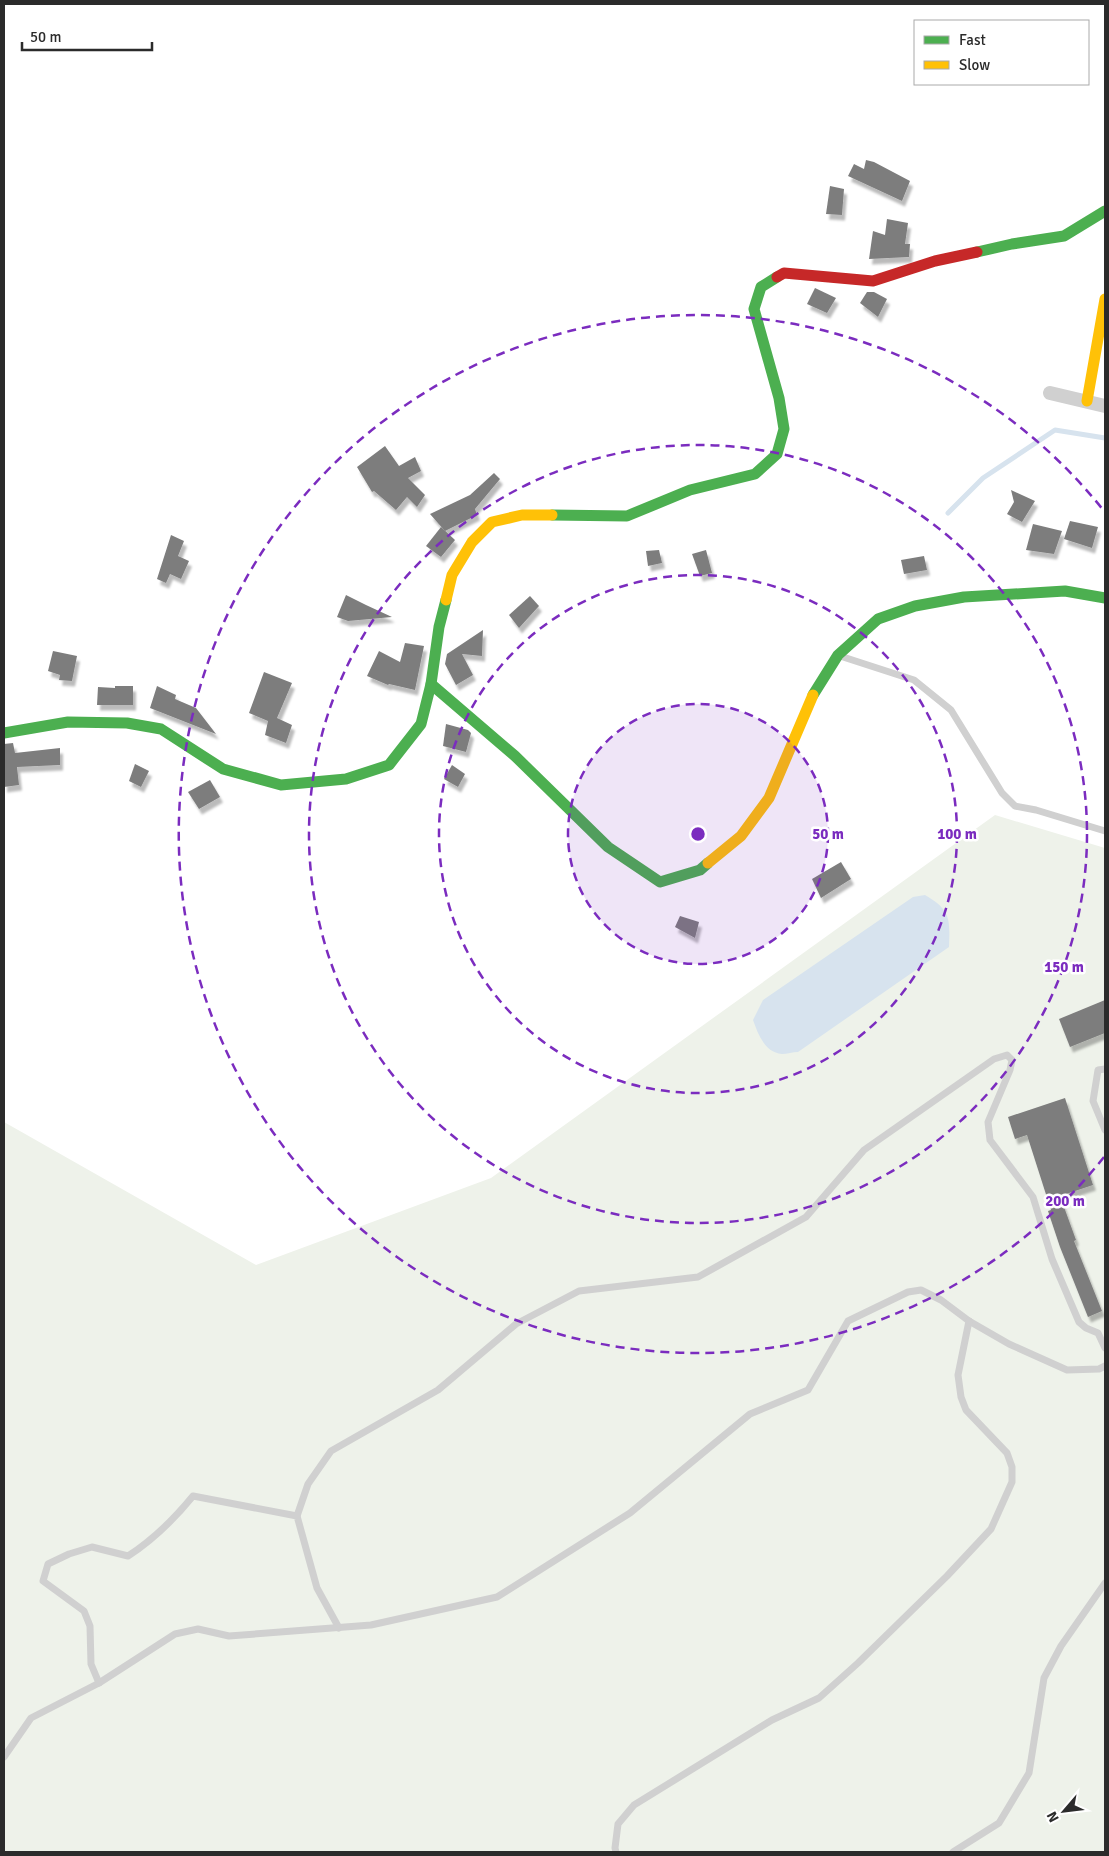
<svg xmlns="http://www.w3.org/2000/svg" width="1109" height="1856" font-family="Signika,sans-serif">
<defs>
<filter id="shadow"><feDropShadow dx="3" dy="5.5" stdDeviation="1" flood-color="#0004"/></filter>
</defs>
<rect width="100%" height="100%" fill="#fff"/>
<!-- green -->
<polygon fill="#eef2ea" points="995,815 1105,848 1105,1849 1104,1852 4,1852 4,1122 256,1265 491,1178"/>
<!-- water -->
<path fill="#d7e3ee" d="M925,895C951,910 950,919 949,947L798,1052C793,1052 787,1054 782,1054C765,1053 758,1034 753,1020L763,1000L913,897Z"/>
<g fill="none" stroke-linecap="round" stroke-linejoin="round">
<!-- stream -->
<polyline stroke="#d7e3ee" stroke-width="5" points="948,513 983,478 1055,430 1105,438"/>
</g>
<!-- building -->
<g fill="#7d7d7d" filter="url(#shadow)">
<polygon points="866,160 874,162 910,181 902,201 848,176 854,164 864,169"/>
<polygon points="830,186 844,189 842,215 826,214"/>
<polygon points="887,219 908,223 905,244 910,244 909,257 869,259 873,231 885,235"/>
<polygon points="815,288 836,298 827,313 807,304"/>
<polygon points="867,292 874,292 887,299 878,317 860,303"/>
<polygon points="385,446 399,466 415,457 421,471 408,478 425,495 417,507 407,497 396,510 374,491 372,492 357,467"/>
<polygon points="494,473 500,479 475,509 477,515 445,531 430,514 470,495"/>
<polygon points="1011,490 1035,501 1022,522 1007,514 1014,502"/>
<polygon points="1070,521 1098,527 1092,548 1064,539"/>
<polygon points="1033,524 1062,531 1054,554 1026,550"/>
<polygon points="441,527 455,540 441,557 426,546"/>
<polygon points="171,535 184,541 178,556 189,561 181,579 170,574 166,583 157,579"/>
<polygon points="659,550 662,563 648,566 646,551"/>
<polygon points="706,550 712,573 700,576 692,554"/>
<polygon points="924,556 927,570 904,574 901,560"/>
<polygon points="346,595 366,605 392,617 348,621 337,617"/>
<polygon points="530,596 539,606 519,628 509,615"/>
<polygon points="483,630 482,656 462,654 473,675 456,685 445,664 447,654"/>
<polygon points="405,643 424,646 415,690 389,684 388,685 367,676 379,651 400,662"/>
<polygon points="53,651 77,656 72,681 59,680 60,675 48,671"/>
<polygon points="264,672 292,683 277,718 292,725 286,743 265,735 268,721 249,713"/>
<polygon points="115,686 133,686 133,705 97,705 98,687 115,688"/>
<polygon points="157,686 176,695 175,699 196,708 216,734 150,708"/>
<polygon points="446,724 468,730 471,733 466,752 443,746"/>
<polygon points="13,743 15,753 60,748 60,765 17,767 19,785 4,787 4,744"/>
<polygon points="135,764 149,771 141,787 129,781"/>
<polygon points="452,765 465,774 458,787 444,779"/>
<polygon points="210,780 220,797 199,809 188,792"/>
<polygon points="841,862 851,879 821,898 812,879"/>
<polygon points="680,916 699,922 695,938 675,927"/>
<polygon points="1105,1000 1105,1033 1070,1047 1059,1019"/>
<polygon points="1065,1098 1093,1185 1060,1196 1076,1240 1074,1241 1102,1311 1088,1317 1060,1247 1048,1211 1051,1210 1027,1135 1015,1139 1008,1117"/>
</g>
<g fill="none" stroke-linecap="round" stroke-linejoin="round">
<!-- lane -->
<g stroke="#d0d0d0" stroke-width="7">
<polyline points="840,656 914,680 951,710 1002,793 1015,806 1036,810 1105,831"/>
<polyline points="1105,1069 1098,1070 1093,1101 1105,1130"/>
<polyline points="297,1516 308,1484 331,1451 438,1390 516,1324 579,1291 698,1277 806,1217 864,1150 994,1059 1007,1055 1012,1060 1010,1070 988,1122 990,1140 1033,1197 1052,1259 1079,1322 1086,1328 1098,1333 1105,1348"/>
<path d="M99,1683L91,1664L90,1626L84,1611L43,1581L48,1564L69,1554L92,1547L128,1556C153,1540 175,1518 193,1496L297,1516L317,1588L339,1628"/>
<polyline points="4,1757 31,1718 99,1683 175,1634 198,1629 229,1636 371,1625 497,1597 630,1513 750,1414 808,1390 848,1321 908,1292 921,1290 941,1300 969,1321 1009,1344 1067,1370 1099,1369 1105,1366"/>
<polyline points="616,1852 615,1848 618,1824 634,1805 772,1720 819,1698 858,1663 947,1576 991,1529 1012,1482 1012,1467 1007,1453 966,1410 961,1397 958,1375 969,1321"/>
<polyline points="953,1852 999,1823 1029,1773 1044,1678 1061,1646 1105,1583"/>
</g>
<!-- street -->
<polyline stroke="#d0d0d0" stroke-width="14" points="1050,393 1105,406"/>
<!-- fast -->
<g stroke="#4caf50" stroke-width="11">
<polyline points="977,252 1012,244 1064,236 1105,211"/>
<polyline points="552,515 627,516 690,490 755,474 777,454 784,429 779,398 754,309 761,287 777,277"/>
<polyline points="431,684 515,756 608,847 660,882 700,870 708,863"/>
<polyline points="813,695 838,655 878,619 915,606 964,597 1065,591 1105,598"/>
<polyline points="4,733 68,722 127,723 161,729 223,769 281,785 346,779 389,765 421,724 431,684 439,627 446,600"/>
</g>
<!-- slow -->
<g stroke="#ffc107" stroke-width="11">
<polyline points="1087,401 1105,299"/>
<polyline points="446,600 452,575 472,542 492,522 522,515 552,515"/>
<polyline points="708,863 741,836 769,798 813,695"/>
</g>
<!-- jam -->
<polyline stroke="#c62828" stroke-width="11" points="777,277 784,273 873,281 935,261 977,252"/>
</g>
<!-- distance rings -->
<circle cx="698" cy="834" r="130" fill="#7b2cbf" fill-opacity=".12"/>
<g fill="none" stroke="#7b2cbf" stroke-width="2.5" stroke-dasharray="9 6">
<circle cx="698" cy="834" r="130"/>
<circle cx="698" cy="834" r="259"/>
<circle cx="698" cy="834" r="389"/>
<path d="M1104 1157A519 519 0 1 1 1104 511"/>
</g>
<circle cx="698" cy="834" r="8" fill="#7b2cbf" stroke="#fff" stroke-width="2.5"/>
<g font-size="15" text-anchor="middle" font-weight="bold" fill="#7b2cbf" stroke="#fff" stroke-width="5" stroke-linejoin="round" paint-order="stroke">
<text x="828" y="839">50 m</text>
<text x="957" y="839">100 m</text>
<text x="1064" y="972">150 m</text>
<text x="1065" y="1206">200 m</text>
</g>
<!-- border -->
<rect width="1109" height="1856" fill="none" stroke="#2b2b2b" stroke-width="10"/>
<!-- legend -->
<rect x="914" y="20" width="175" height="65" fill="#ffffff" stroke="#aaaaaa"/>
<rect x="924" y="36" width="25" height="8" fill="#4caf50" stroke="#aaaaaa"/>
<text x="959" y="45" font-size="15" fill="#2b2b2b">Fast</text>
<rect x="924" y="61" width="25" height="8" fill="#ffc107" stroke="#aaaaaa"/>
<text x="959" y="70" font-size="15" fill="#2b2b2b">Slow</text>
<!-- north arrow -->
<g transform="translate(1064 1811) rotate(242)" stroke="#ffffff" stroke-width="4" paint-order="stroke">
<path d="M0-4L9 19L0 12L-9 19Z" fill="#2b2b2b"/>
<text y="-8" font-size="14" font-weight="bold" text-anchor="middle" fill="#2b2b2b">N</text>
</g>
<!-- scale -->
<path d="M22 42v8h130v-8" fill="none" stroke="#2b2b2b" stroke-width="2.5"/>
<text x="30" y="42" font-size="15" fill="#2b2b2b" stroke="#ffffff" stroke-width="4" paint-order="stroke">50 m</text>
</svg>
